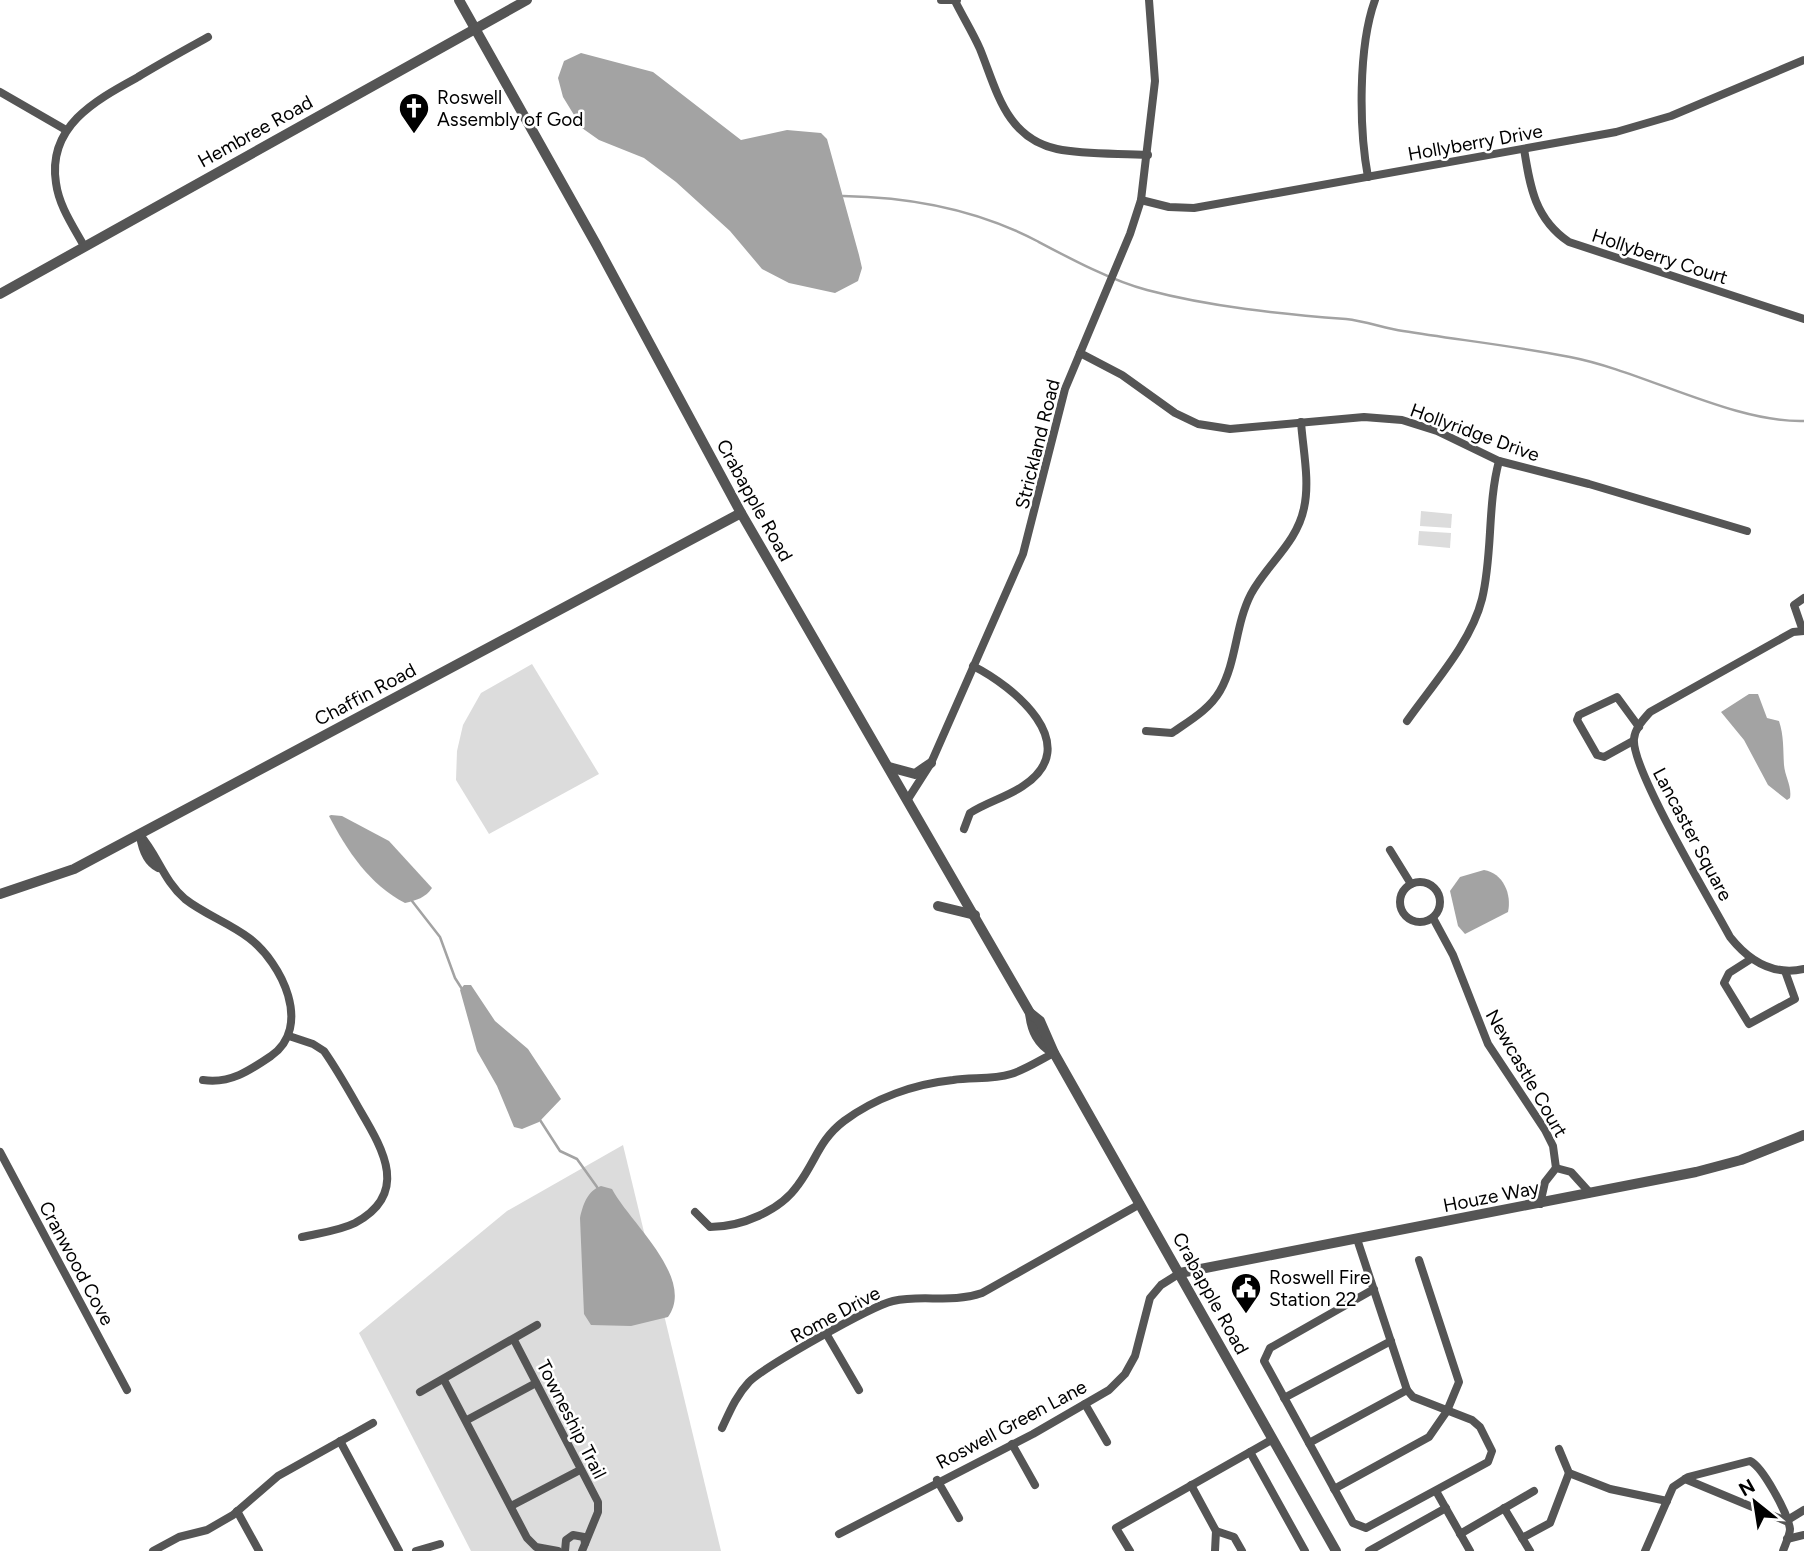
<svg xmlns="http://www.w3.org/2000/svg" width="1804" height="1551" font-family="Figtree,sans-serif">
<rect width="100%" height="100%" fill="#fff"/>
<!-- green -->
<g fill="#dcdcdc">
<polygon points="1421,511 1452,514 1451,528 1420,526"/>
<polygon points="1419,531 1451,533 1450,548 1418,545"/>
<polygon points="532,664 599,774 489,834 456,780 457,751 463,725 481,693"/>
<polygon points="623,1145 721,1551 471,1551 359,1333 507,1211"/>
</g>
<!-- water -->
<g fill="#a3a3a3">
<polygon points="581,53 653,72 741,140 787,130 821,133 827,139 859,255 862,268 858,281 835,293 789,283 762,269 730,231 676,182 644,158 599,140 582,128 563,97 558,78 564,61"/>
<path d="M1749,694H1758L1767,718L1779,721C1784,736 1783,750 1784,765C1785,777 1792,786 1790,798L1787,800L1768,785L1744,740L1721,712Z"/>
<path d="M331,815L342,816L389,841L432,888C425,898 417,900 405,903C370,885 347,851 329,816Z"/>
<path d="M1484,870C1503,873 1512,894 1508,912L1465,934L1458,926L1450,891L1460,877Z"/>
<polygon points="464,985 471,985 495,1021 528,1049 561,1099 539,1122 522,1129 514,1127 497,1086 477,1051 460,990"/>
<path d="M601,1186L612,1189C630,1223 696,1278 668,1317L631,1326L591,1325L584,1314L580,1218C583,1205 587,1191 601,1186Z"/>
</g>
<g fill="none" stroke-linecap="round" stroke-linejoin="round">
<!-- stream -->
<g stroke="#a3a3a3" stroke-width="2.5">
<path d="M843,196C909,197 978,210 1037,241C1069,258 1112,281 1147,290C1211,307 1281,314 1346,319C1365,321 1384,328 1403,331C1459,340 1515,346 1570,357C1643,371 1733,423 1804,421"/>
<polyline points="412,901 440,937 455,978 462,989"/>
<polyline points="540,1120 560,1151 577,1159 597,1187"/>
</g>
<!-- minor -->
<g stroke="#555" stroke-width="8">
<polyline points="941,0 957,0"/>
<path d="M955,1C963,17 973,33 980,49C997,91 1006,138 1057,149C1086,155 1119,153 1148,155"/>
<polyline points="0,92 66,130"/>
<path d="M1524,149C1530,187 1535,219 1569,242L1804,319"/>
<path d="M1368,177C1359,129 1358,47 1375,0"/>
<polyline points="1141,200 1169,207 1194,208 1616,132 1671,116 1804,60"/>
<path d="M84,246C73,226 59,206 56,183C47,126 96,100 138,77C161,63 185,50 208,37"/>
<polyline points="1080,353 1122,375 1175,413 1198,424 1230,429 1364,417 1402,420 1437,431 1499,461 1589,484 1747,531"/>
<polyline points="1803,631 1794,605 1804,598"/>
<path d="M1804,631L1793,632L1650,712C1643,720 1635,728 1634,739C1631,769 1712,903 1730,937C1749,961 1773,976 1804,969"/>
<path d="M1407,721C1433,684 1471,643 1482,599C1493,554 1487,506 1499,461"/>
<path d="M1146,731L1172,733C1189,721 1209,710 1220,691C1237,661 1235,625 1251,594C1267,564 1297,543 1304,508C1310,481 1303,450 1301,422"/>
<polyline points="1633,741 1604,757 1597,755 1577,720 1579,715 1617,697 1639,727"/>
<polyline points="908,799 931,763 1023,554 1065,389 1130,234 1141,200 1155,81 1149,0"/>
<path d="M964,829L970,813C987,802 1007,797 1023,786C1086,745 1013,686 973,666"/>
<path d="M139,834C158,855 163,880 185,899C204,914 229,923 249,938C282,963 313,1027 271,1056C249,1071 230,1084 203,1080"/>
<path d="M140,836C142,849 146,862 158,868"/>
<polyline points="1390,850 1411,884"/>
<circle cx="1420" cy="902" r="20"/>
<polyline points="1433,918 1453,955 1488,1044 1545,1130 1553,1146 1556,1168"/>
<polyline points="1751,959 1729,973 1724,983 1749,1024 1795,999 1785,971"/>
<path d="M289,1036L313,1044L324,1051C338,1071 349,1091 361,1112C384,1151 409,1194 355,1223C339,1231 319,1233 302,1237"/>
<polyline points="0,1152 127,1390"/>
<polyline points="1540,1204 1545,1182 1556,1168 1571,1172 1590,1193"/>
<path d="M695,1212L710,1227C741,1227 780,1211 798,1185C816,1161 819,1140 844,1121C875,1098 914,1084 953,1080C972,1077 992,1080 1011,1074C1025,1070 1040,1060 1054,1053"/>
<polyline points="1357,1239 1407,1390 1413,1397 1472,1420 1480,1427 1492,1451 1488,1462 1366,1528 1353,1523 1264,1361 1270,1348 1374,1289"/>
<polyline points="827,1335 859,1390"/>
<polyline points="514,1340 598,1502 598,1512 582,1551"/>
<polyline points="444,1380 527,1538 536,1547 558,1551"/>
<polyline points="420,1392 537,1325"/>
<polyline points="1284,1398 1391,1341"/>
<polyline points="1085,1404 1107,1442"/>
<polyline points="467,1420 536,1383"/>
<path d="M722,1428C730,1411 736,1396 749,1382C764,1367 871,1306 893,1301C924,1294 950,1304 982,1293L1140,1204"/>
<polyline points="340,1441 399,1551"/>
<polyline points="1309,1443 1407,1390"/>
<polyline points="1012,1444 1035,1485"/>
<polyline points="1559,1449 1569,1473 1610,1489 1667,1501"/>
<polyline points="1250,1452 1305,1551"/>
<polyline points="1685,1479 1786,1521 1804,1510"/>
<polyline points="937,1480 959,1518"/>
<polyline points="1191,1485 1216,1531 1215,1551"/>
<polyline points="1334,1489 1429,1437 1447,1411 1459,1382 1419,1260"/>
<polyline points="1436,1491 1470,1551"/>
<polyline points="511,1506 580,1470"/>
<polyline points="1504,1508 1530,1551"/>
<polyline points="237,1511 259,1551"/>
<polyline points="1216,1531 1234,1537 1242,1551"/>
<polyline points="839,1534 1033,1434 1109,1390 1125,1374 1135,1356 1150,1298 1161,1285 1180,1273"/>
<polyline points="1460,1534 1534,1491"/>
<polyline points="1522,1538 1550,1523 1569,1473"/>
<polyline points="1787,1539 1804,1535"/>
<polyline points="153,1551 179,1537 207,1530 233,1515 278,1476 373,1423"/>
<polyline points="416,1551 440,1544"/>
<polyline points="565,1551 566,1540 573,1535 584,1537 585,1543"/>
<polyline points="1130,1551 1116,1528 1273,1439"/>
<polyline points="1369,1551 1446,1508"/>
<path d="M1645,1551L1673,1487L1688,1477L1750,1461C1763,1467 1788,1514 1790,1529C1790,1535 1785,1545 1783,1551"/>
</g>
<!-- tertiary -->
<g stroke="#555" stroke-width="10">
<path d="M459,0L596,244L741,513L1030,1013C1032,1031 1038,1044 1054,1053"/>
<polyline points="0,294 527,0"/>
<polyline points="889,767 915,774 931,763"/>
<polyline points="0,894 74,869 741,513"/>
<polyline points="938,906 975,915"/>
<polyline points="1030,1013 1040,1021 1054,1053 1336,1551"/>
<polyline points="1180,1273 1696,1172 1741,1160 1804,1135"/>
</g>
</g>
<!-- icons -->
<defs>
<g id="church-pin" transform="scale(1.575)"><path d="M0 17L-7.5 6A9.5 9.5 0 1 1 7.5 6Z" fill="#000" stroke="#fff"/><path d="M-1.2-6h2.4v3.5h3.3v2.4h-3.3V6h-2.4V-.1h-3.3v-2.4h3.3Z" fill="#fff"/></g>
<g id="civic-pin" transform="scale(1.575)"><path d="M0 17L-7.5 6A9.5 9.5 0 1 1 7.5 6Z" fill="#000" stroke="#fff"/><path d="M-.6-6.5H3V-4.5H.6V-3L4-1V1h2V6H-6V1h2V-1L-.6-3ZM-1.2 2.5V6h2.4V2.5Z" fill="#fff"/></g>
</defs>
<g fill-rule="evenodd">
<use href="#church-pin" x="414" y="108"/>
<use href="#civic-pin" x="1246" y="1288"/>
</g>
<g text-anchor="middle" stroke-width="5" stroke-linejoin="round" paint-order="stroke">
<!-- poi labels -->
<g font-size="19" fill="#000" stroke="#fff" text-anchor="start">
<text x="437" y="104">Roswell<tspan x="437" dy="22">Assembly of God</tspan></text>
<text x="1269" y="1284">Roswell Fire<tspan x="1269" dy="22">Station 22</tspan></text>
</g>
<!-- street labels -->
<g font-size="19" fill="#000" stroke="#fff">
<text transform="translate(255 131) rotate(-29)" y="7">Hembree Road</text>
<text transform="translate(1475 142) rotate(-10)" y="7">Hollyberry Drive</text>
<text transform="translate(1660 256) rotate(18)" y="7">Hollyberry Court</text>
<text transform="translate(1475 432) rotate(20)" y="7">Hollyridge Drive</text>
<text transform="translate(1037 444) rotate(-76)" y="7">Strickland Road</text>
<text transform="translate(755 500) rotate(61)" y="7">Crabapple Road</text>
<text transform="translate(365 694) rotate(-28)" y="7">Chaffin Road</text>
<text transform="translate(1693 834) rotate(62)" y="7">Lancaster Square</text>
<text transform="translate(1527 1073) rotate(60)" y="7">Newcastle Court</text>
<text transform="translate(1491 1196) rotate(-11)" y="7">Houze Way</text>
<text transform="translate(77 1263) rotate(62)" y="7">Cranwood Cove</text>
<text transform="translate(1211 1293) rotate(61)" y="7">Crabapple Road</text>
<text transform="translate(835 1314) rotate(-28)" y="7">Rome Drive</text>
<text transform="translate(572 1419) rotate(63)" y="7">Towneship Trail</text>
<text transform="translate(1011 1424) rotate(-28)" y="7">Roswell Green Lane</text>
</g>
</g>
<!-- north arrow -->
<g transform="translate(1755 1502) rotate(330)" stroke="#ffffff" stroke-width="5" paint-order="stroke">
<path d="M0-5L12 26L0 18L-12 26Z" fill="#000000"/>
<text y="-10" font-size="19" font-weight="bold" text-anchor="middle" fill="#000000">N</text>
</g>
</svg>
